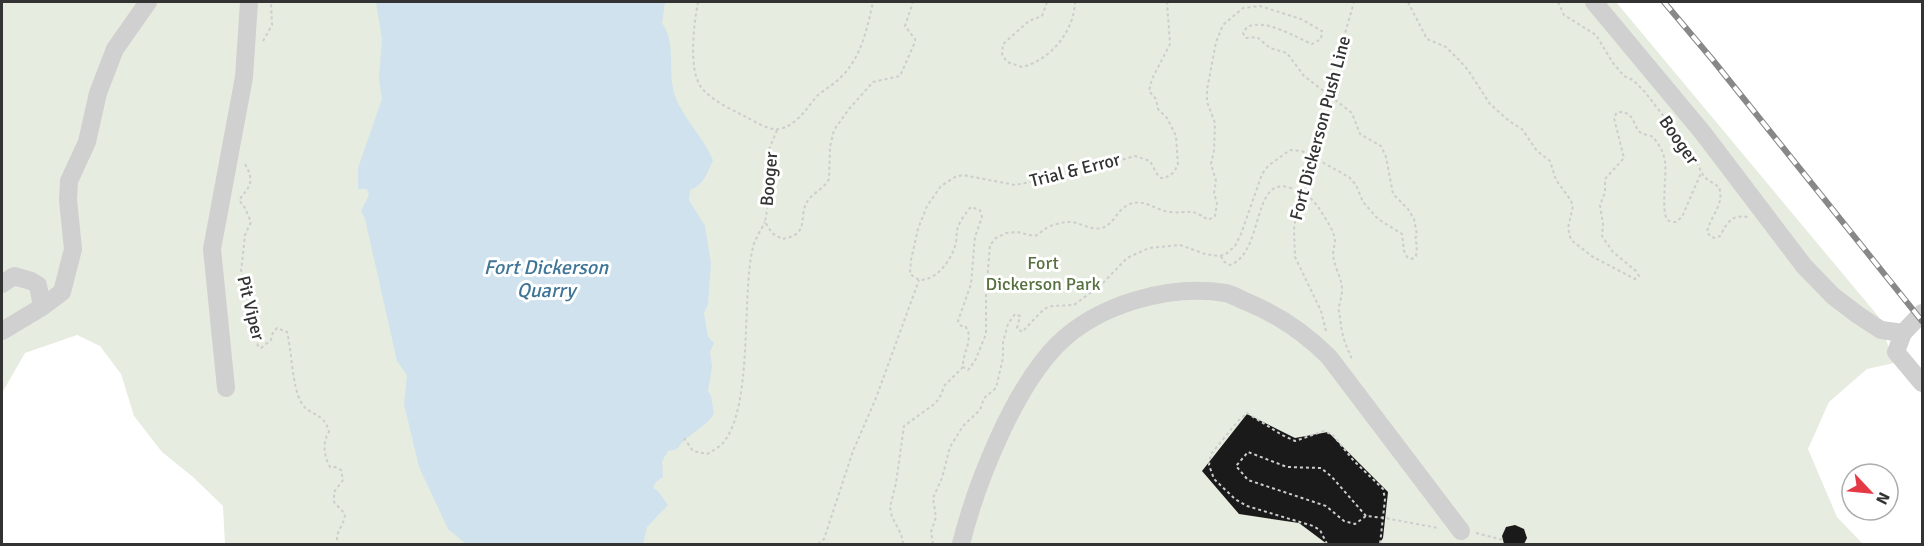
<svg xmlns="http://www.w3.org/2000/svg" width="1924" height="546" font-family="Signika,sans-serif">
<rect width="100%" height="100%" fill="#fff"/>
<!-- green -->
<polygon fill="#e6ecdf" points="2,2 1616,2 1878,316 1894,363 1867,369 1829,402 1808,449 1837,517 1863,544 225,544 223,506 193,477 162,452 134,416 121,374 100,346 77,335 25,353 2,393"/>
<!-- water -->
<path fill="#cfe2ee" d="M376,2H665L662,23C677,44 667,72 675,96C684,119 703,137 713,160C707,173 704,185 690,190L689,200L705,226L711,264L708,304L704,313L708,337L714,343L710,352L712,367L708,391L711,396L714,414C704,429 687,434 677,449L668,451L662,461L663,477L656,482L653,488L658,491L668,505L647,527L643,544H466L448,529L419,467L404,404L407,375L397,361L365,219L361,211L369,195L367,189H358V168L382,99L379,79L382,39Z"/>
<!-- building -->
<g fill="#1a1a1a">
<polygon points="1247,414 1295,438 1328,432 1388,492 1383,538 1379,544 1327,544 1299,523 1239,514 1202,471"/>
<polygon points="1515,525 1524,529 1527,538 1524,544 1504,544 1502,536 1506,527"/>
</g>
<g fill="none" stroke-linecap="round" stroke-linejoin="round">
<!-- path -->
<g stroke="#cdcdcd" stroke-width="2" stroke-dasharray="3 3" stroke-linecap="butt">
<path d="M698,2C694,23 688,69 701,87C712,101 731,109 746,117C756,122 769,131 780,129C798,124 806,109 817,96C825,89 835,84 842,76C862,56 867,28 873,2"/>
<path d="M1047,2L1042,16L1029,21L1003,44L1002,54L1007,62L1022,67C1051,60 1074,31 1075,2"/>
<path d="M1408,2L1427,39L1446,47L1460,61L1468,70L1490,104L1509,121L1522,129L1537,151L1550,161L1556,180L1570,199L1573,206L1568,228L1571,240L1593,257L1635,279L1639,276L1636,271L1613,252L1602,236L1603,224L1600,205L1605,192V179L1624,158L1614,118L1617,112C1638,111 1631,129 1643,134C1646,135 1650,135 1653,137C1659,144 1664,153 1665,162C1667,175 1661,210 1667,219C1669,222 1673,222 1676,222L1682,217L1701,173"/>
<path d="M1558,2L1564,15L1596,35L1613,63L1624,76L1633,80L1645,92L1682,140L1695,159L1704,177L1719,187C1725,205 1710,216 1707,232L1711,237L1715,238L1720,236C1727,223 1731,214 1748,217"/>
<polyline points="263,41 272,25 271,2"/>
<path d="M777,130L768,152L766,164L769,198L765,222L772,233L782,239C813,234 796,215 809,199C815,192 824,188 829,179L830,147L834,130L849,109L873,82L900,76L915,42V39L905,26L913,2"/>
<path d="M245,164C255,182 250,186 239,200L245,208L251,222L245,235L241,272L249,286L254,305V329L258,346L261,348L271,340L273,332L277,328L287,332C292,352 292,386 301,402C309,417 324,411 329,432C322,442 324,456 330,467H335L341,470L343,480L334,492V502L345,514C344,527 334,532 338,544"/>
<path d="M1221,256L1223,261L1230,265C1265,252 1251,174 1291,188C1306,192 1314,200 1322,213C1327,221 1335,232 1335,242C1334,248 1332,254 1334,260C1336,271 1342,278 1342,290C1342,298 1338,306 1339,313C1341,321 1341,331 1344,339C1346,347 1350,353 1352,360"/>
<polyline points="1326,331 1321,311 1295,257 1294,229 1298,203 1318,128 1330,95 1333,75 1354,2"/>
<path d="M684,438L693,451L707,454C712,451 718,448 722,444C754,409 741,296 753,247C755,239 761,230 765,222"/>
<polyline points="1366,516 1332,477 1321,468 1287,467 1248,452 1236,466 1248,480 1326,506 1344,521 1355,524 1366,516 1385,518 1438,528"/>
<polyline points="1476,533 1503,540"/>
<polyline points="818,544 824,539 853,451 876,398 919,280"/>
<path d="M903,544L901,534L892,517L890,507L896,483L904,426L933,405L939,399L945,385L963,367C962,353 975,338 965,326H961L958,321L971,284L975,237L982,217L980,210L971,207C966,212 961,220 958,227C956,232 957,236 956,242C953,258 937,281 919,280L910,274L911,260L918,229L927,206L941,186L955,177L963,175L1015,185L1076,173L1135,156L1150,161L1157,174L1161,178H1165L1173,173L1178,165L1176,136L1167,118L1158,109L1156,99L1149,91L1152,79L1170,44L1167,2"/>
<path d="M933,544L931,532L936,517L933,498L942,478L950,447L963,426L980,410L984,398L996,388L1003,358V342L1008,324L1015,314L1020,316L1017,328L1022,332L1044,309L1052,306L1074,305L1102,284L1127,258L1149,248L1180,245L1205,254L1219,256L1226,254L1235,246L1241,234L1262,174L1268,166L1290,150L1302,151L1349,177L1356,185L1363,202L1378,219L1402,234L1404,251L1407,257L1412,259L1416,256L1417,245L1415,239L1417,235L1414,219L1408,209L1393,194L1386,157L1381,146L1360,134L1352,113L1304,76L1287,53L1270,48L1257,37L1246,38L1243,33L1247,27C1265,18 1295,37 1312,44L1321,39L1322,31L1301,19L1260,6L1243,8L1223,25L1216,42L1207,90V102L1215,123L1214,151L1211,164L1216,181L1214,193L1217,203L1215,216L1208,220C1190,207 1190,214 1170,212C1153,210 1143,196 1126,206C1116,212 1114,224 1102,228C1089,231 1080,221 1067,222C1060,223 1050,225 1045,229C1040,232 1039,235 1034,236L1017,232L1006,233L996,238L990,245L986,295V334L975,361L968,370L963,367"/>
<polyline points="1327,544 1320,530 1313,526 1247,506 1235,499 1214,479 1209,465 1211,454 1238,421 1247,413 1282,435 1295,441 1324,431 1333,435 1353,460 1383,489 1385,499 1380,544"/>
</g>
<!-- minor -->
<g stroke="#d0d0d0" stroke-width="18">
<polyline points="1594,2 1703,133 1804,266 1833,296 1858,315 1881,330 1903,333"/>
<polyline points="2,284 14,276 31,281 38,285 42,307"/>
<polyline points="1922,313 1903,333 1896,352 1922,383"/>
<polyline points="2,331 42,307 62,292 73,249 68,200 69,181 87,142 98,93 115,49 148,2"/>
<polyline points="226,388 212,249 244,77 249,2"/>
<path d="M961,544C976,484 1013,390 1057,345C1098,304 1169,284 1226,293C1233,295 1240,299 1247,302C1279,315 1305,333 1329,357L1461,531"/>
</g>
<!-- rail casing -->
<g stroke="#888" stroke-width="6">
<polyline id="rail" points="1664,2 1712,59 1922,321"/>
</g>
<!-- rail -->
<use href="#rail" stroke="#fff" stroke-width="4" stroke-dasharray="11" stroke-linecap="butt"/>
</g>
<g text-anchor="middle" stroke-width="6" stroke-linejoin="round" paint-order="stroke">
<!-- street labels -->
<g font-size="18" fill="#333" stroke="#fff">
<text transform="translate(1320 128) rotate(-75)" y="6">Fort Dickerson Push Line</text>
<text transform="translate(1679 140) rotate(55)" y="6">Booger</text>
<text transform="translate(1075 170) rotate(-14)" y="6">Trial &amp; Error</text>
<text transform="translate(769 179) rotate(-85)" y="6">Booger</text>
<text transform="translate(251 308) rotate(76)" y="6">Pit Viper</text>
</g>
<!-- park labels -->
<g font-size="18" fill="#56703f" stroke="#fff">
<text x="1043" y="269">Fort<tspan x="1043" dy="21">Dickerson Park</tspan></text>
</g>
<!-- water labels -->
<g font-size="20" font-style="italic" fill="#3f7597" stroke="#fff">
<text x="546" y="274">Fort Dickerson<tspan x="546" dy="23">Quarry</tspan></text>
</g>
</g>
<!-- border -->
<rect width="1924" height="546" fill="none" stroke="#333333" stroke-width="6"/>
<!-- north arrow -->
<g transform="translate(1870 492) rotate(116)"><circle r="28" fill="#ffffff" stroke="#adadad" stroke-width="1.5"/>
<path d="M0-4.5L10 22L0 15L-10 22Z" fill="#e63946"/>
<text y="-9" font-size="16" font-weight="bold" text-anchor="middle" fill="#333333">N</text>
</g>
</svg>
